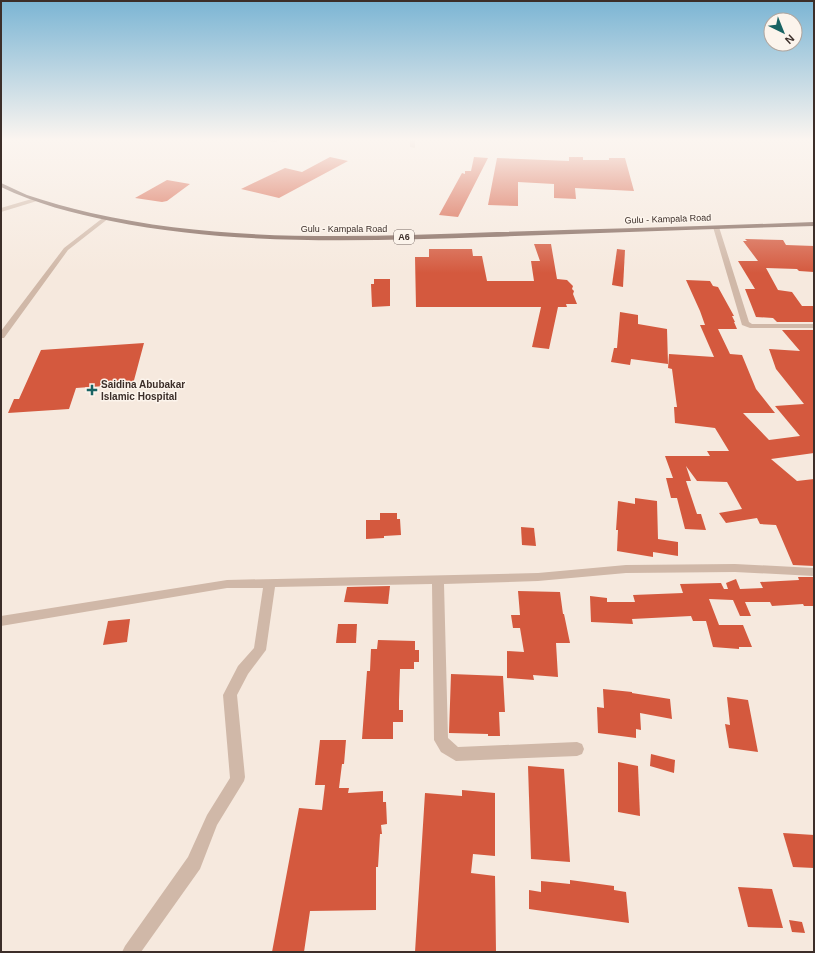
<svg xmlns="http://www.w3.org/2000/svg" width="815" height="953" font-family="Arial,sans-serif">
<rect width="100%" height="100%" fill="#f6e9de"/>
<!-- building -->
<g fill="#d4593e">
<polygon points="330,157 348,161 279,198 241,189 285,168 302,172"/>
<polygon points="474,157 488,158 458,217 439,215 462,173 465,174 465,171 471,171"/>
<polygon points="569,157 583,157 583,160 609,160 609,158 625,158 634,191 575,188 576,199 554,198 554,184 518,182 518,206 488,205 497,158 569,161"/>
<polygon points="167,180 190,184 167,201 162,202 135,198"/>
<polygon points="745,239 783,240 786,245 814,246 814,272 799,271 797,269 766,268 778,290 792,292 802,306 814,306 814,322 777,322 773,318 756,317 745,289 755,289 738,261 758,261 743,241 747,241"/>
<polygon points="534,244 551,244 557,279 567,280 573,286 572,289 574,291 573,294 577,304 566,304 567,307 558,307 549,349 532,347 541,307 416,307 415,257 429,257 429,249 472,249 473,256 482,256 487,281 534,281 531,261 540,261"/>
<polygon points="617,249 625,250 623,287 612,285"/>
<polygon points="374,279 390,279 390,306 372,307 371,284 374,284"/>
<polygon points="686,280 710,281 713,286 718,287 734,316 732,316 735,322 734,322 737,329 718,329 730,354 742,355 756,389 775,413 743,413 769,440 800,436 775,406 804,404 776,369 769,349 800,351 782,330 814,330 814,453 771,459 797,481 814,479 814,566 793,565 776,525 760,524 757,518 726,523 719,513 742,509 727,482 697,481 686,466 691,481 686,481 697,514 701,514 706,530 685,529 677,498 671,498 666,478 673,478 665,456 710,456 707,451 729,451 715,428 675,423 674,407 677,407 672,369 668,368 669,354 714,357 700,325 705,325 700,311"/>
<polygon points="620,312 638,315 638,324 667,329 668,364 631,359 630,365 611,362 614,348 617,348"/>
<polygon points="144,343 133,384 76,388 69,409 8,413 14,399 19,399 41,350"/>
<polygon points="635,498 657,501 658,539 678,542 678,556 653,552 653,557 617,551 618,530 616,530 618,501 635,504"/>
<polygon points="380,513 397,513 397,519 400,519 401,535 384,536 384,538 366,539 366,520 380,520"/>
<polygon points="521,527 534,528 536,546 522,545"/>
<polygon points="798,577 814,577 814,606 804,606 803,604 772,606 770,602 745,602 751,616 740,616 733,600 709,599 719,625 743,625 752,647 739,647 739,649 713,647 706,621 693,621 691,616 632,619 633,624 591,622 590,596 607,598 607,602 635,602 633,595 683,593 680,584 721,583 724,589 728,589 726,583 736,579 740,589 763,588 760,582 799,580"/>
<polygon points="390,586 388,604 344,602 347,587"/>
<polygon points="518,591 560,592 563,614 564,614 570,643 556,643 558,677 533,675 534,680 507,678 507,651 524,652 520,628 513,628 511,615 520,615"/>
<polygon points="130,619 127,642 103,645 108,621"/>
<polygon points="338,624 357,624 356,643 336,643"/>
<polygon points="378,640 415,641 415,650 419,650 419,662 414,662 414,669 400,669 399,700 399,710 403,710 403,722 393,722 393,739 362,739 367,671 370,671 371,649 377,649"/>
<polygon points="451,674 503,676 505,712 499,712 500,736 488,736 488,734 449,733"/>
<polygon points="603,689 632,692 632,693 670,699 672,719 640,713 641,730 636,729 636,738 598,733 597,707 604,708"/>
<polygon points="727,697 748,700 758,752 729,748 725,724 730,725"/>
<polygon points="320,740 346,740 344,764 342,764 339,788 349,788 348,793 383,791 383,802 386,802 387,824 381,825 382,834 380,834 378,867 376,867 376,910 310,911 304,952 272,952 299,808 322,810 325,785 315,785"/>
<polygon points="651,754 675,760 674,773 650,766"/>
<polygon points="618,762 638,766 640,816 618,812"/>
<polygon points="528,766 564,769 570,862 531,859"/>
<polygon points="462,790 495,793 495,856 473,854 471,873 495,876 496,952 415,952 425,793 462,796"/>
<polygon points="783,833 814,835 814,868 793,867"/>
<polygon points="570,880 614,886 614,890 626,892 629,923 529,909 529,890 541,892 541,881 570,884"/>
<polygon points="738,887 772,889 783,928 748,927"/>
<polygon points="789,920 802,922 805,933 792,932"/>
</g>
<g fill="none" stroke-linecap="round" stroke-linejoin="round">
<!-- minor -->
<g fill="#d0b8a8" fill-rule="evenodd">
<polygon points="253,139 278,139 279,140 276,142"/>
<polygon points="410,139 415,139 415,148 410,147"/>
<polygon points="35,198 37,199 37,201 1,212 1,208"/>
<polygon points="104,217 109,218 68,250 4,338 1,338 1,331 64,248"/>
<polygon points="714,226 719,227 749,322 752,324 814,324 814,328 750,328 742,325 713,227"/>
<polygon points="735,564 814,568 814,576 735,572 626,573 538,581 444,584 448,738 458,747 577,742 582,744 584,749 582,754 577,756 456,761 441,752 434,740 432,584 275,587 266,650 248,674 237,695 245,777 244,781 217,825 200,869 141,952 122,952 125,946 188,857 207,815 230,778 223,695 238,666 254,648 263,588 227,588 1,626 1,616 227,580 538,573 626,565"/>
</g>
<!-- major -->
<path fill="#7f6358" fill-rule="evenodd" d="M1,183C10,187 18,191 27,195C48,202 69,208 91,213C224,243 362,237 497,232C603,229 708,226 814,222V226C706,229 597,233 489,237C363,241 235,246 111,221C73,213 36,204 1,187Z"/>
</g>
<!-- sky -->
<linearGradient id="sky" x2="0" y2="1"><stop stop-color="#7bb5d4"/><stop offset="0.51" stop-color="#fbf5f0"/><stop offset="1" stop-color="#fbf5f0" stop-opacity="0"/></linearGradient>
<rect width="815" height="273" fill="url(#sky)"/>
<!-- markers -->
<path fill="#196363" stroke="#fcf4ec" stroke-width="1.5" d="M90 384h4v4h4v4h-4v4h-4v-4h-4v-4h4z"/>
<g text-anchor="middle" stroke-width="3" stroke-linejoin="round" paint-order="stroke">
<!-- far-street labels -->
<g font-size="9" fill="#3c2e29" stroke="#fcf4ec">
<text transform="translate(668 219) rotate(-2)" y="3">Gulu - Kampala Road</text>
<text x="344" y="232">Gulu - Kampala Road</text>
</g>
<!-- shield labels -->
<rect fill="#fcf4ec" stroke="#766964" stroke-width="1" x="394" y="230" width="20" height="14" rx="3"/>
<g font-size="9" font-weight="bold" fill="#3c2e29">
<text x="404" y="240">A6</text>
</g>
<!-- poi labels -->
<g font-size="10" font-weight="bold" fill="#3c2e29" stroke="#fcf4ec" text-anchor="start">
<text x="101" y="388">Saidina Abubakar<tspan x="101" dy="12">Islamic Hospital</tspan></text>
</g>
</g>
<!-- border -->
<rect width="815" height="953" fill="none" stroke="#3c2e29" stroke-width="4"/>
<!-- north arrow -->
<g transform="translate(783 32) rotate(137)"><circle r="19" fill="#fcf4ec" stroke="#afa59e"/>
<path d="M0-3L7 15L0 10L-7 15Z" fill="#196363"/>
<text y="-6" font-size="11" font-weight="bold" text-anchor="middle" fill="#3c2e29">N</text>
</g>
</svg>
